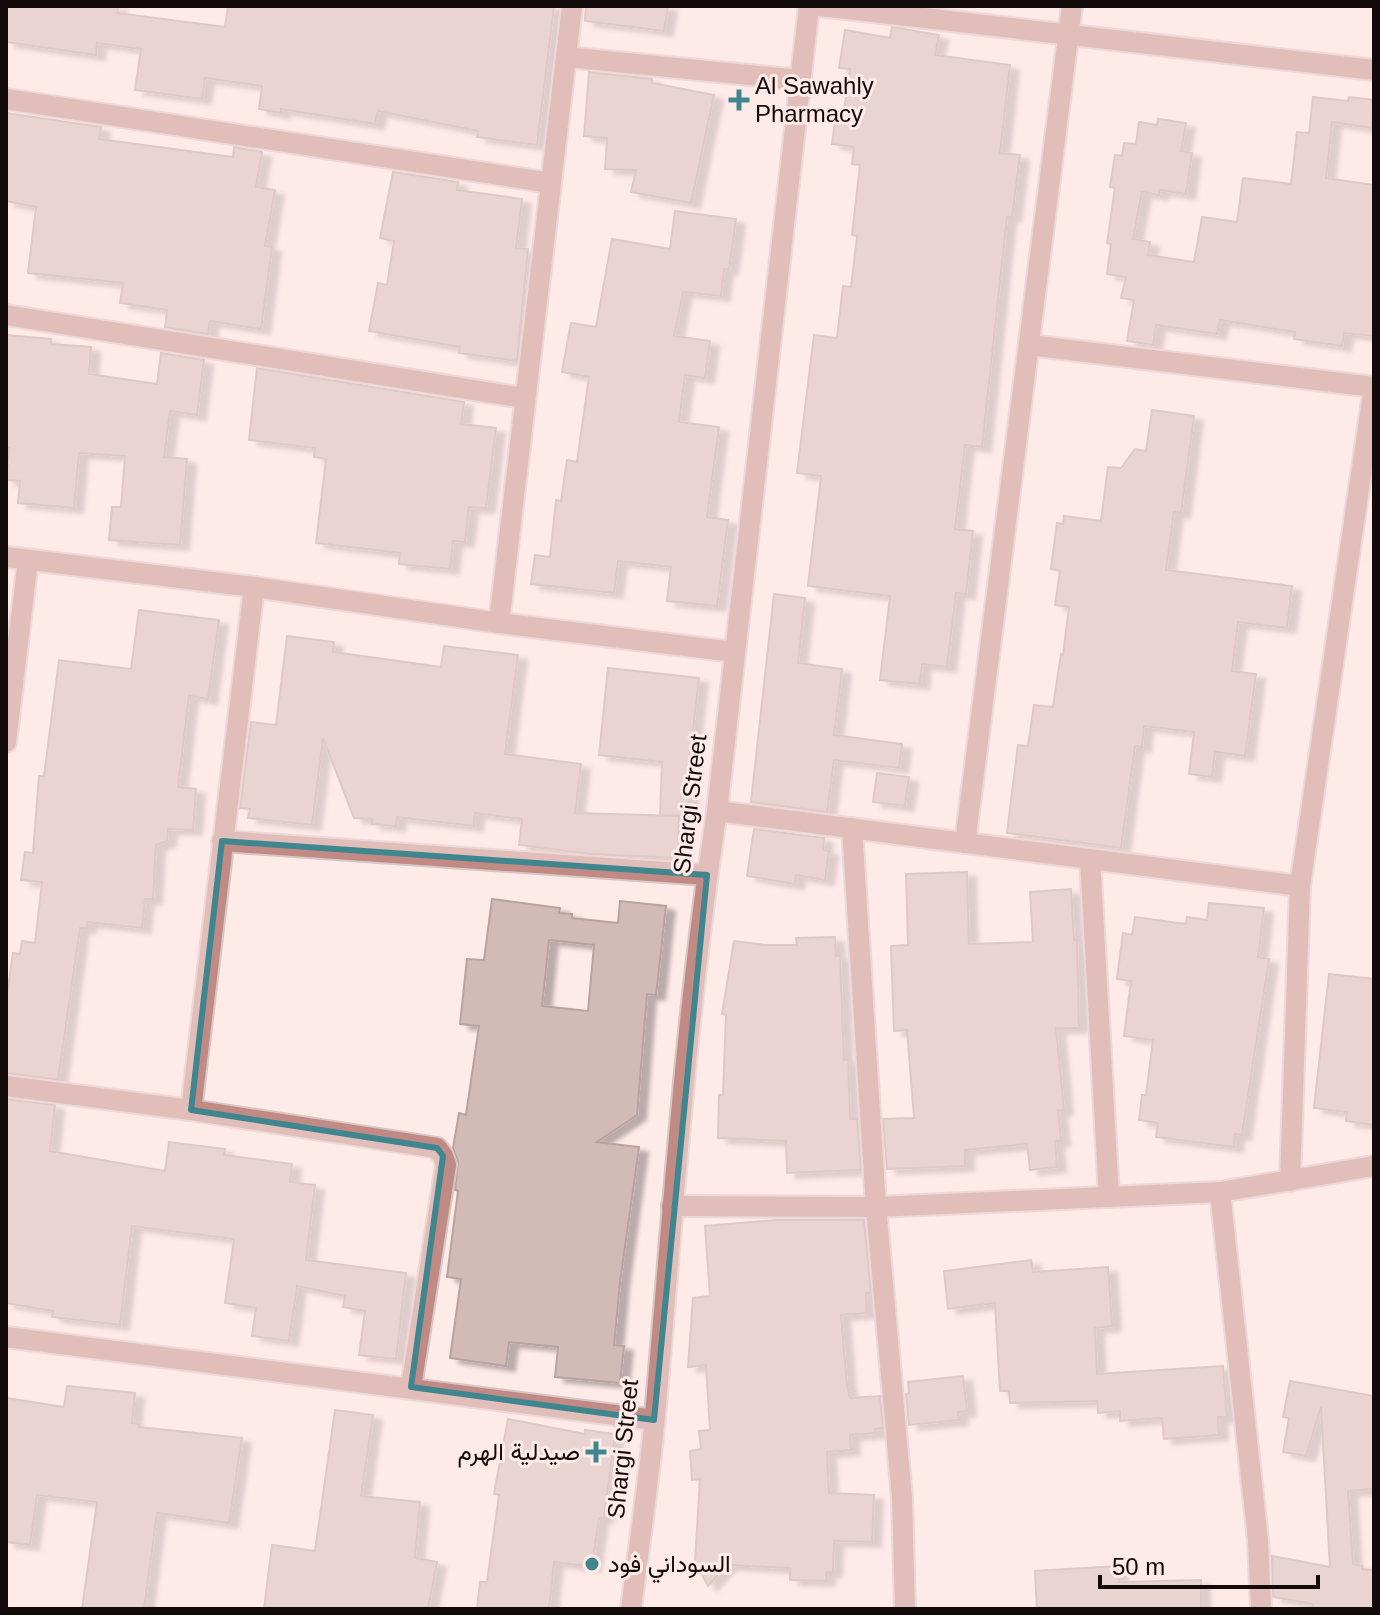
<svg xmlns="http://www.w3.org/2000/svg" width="1380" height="1615" font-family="Helvetica,Vazirmatn,sans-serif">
<defs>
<filter id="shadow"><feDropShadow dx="9" dy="5" stdDeviation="2" flood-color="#0004"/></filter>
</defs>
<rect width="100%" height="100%" fill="#feeae7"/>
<!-- building -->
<g fill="#d2bab7" stroke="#b9a29f" stroke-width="2" fill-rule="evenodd" filter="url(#shadow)">
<polygon points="6,6 118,6 117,13 225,27 228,6 554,6 537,145 477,137 478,131 378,111 375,124 281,109 281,113 259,109 262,86 205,78 202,99 135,90 141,49 97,43 96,55 6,42"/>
<polygon points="586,6 668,6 664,31 585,21"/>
<polygon points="892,27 939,35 935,55 1010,65 1000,153 1020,155 1012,217 1007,217 982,447 965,445 955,529 973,531 966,594 956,593 947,667 922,664 920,684 880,680 890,596 808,586 821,476 797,473 814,335 837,338 843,286 851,287 857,236 852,235 860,165 852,164 854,147 832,144 836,116 843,117 850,69 839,68 845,30 890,38"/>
<polygon points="589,72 652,79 652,83 714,95 691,203 631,192 636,170 605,169 607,138 584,136"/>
<polygon points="1313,97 1348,101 1349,97 1374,100 1372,128 1332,122 1326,178 1374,185 1374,336 1344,333 1342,346 1294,339 1295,332 1220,320 1217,334 1156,325 1153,345 1127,341 1134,300 1121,298 1126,277 1107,274 1111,244 1107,243 1115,188 1110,187 1115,155 1122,156 1124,143 1136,144 1139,122 1157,125 1158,119 1186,123 1181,151 1192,153 1186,194 1160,190 1159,195 1142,192 1133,239 1150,242 1148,255 1194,262 1202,217 1237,222 1243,178 1291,184 1297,132 1309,133"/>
<polygon points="6,113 101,127 99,139 233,157 234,147 262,152 256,187 275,190 265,246 272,247 261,329 210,321 208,334 165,327 167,310 120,303 123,283 28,273 36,207 6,201"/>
<polygon points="393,172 458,182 457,190 522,199 516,248 528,249 517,361 459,353 460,347 369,331 378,283 387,285 394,241 380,238"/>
<polygon points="675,211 736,219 729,270 724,269 721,296 683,292 674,336 710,341 705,378 685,375 679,422 719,427 707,517 728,520 717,606 667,601 671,567 618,561 614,593 531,584 535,555 550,557 556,500 561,501 567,460 577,462 589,377 562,372 571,323 596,327 612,239 670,249"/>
<polygon points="6,335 51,339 51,344 91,347 89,374 157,384 161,353 204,360 197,415 170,411 164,457 187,459 180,545 109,540 112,507 121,507 125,456 79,453 74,508 18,503 20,481 6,480 9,448 6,448"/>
<polygon points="257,368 464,402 461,424 496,428 486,508 469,507 465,542 453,541 450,569 399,564 400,553 316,543 326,459 314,457 315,448 249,440"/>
<polygon points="1152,410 1194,416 1181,513 1174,512 1166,570 1292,586 1287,628 1238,622 1232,671 1256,674 1245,756 1215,752 1212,777 1189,774 1194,732 1144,726 1142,747 1135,746 1121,848 1007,833 1018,745 1028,746 1034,705 1053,707 1061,654 1063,655 1069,607 1055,605 1060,571 1051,569 1057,523 1063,524 1064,516 1101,521 1108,467 1121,468 1135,449 1146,451"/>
<polygon points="774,594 805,598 798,663 842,669 834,735 902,744 899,768 834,760 827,812 751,802"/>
<polygon points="139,610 219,620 208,699 189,696 178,787 196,789 193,830 168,829 167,841 156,845 153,899 145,899 142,928 87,922 87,928 80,928 58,1080 6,1073 6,1002 13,953 20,954 22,941 35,943 42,882 21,880 25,852 33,853 39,776 44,776 59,660 131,669"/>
<polygon points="287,636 334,642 333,652 441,667 444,646 518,655 505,754 581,764 575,813 679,816 678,858 591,854 519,845 522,819 475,813 474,826 397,817 396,826 372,824 372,819 354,818 323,738 312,825 248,818 250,809 240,808 251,722 276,725"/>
<polygon points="608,668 699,678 690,755 689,816 660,815 662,762 599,755"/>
<polygon points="877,773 909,777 905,806 873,802"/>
<polygon points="754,829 824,838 823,850 829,851 825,880 796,875 795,884 747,876"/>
<polygon points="967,872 969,944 1033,942 1030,892 1071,889 1074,940 1077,940 1079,1028 1056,1028 1064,1110 1058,1110 1061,1141 1055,1141 1057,1167 1030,1170 1027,1144 965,1150 965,1166 887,1169 883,1119 914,1118 907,1030 894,1031 891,946 908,945 906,874"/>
<path d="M492,899L560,908L559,913L572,914V918L618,923L620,901L666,906L656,995L647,994L637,1115L597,1142L639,1147L620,1282L614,1345L624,1346L620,1383L555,1377L558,1347L509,1342L506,1366L450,1358L461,1279L447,1277L458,1191L455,1190L458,1162L453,1148L459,1113L466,1115L479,1026L460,1024L467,959L484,960ZM549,940L594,945L588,1011L542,1006Z"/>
<polygon points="1209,903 1264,908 1258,957 1269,959 1242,1135 1235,1134 1234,1147 1156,1137 1158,1123 1139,1120 1142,1095 1146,1095 1153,1040 1124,1036 1131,981 1117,979 1123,933 1132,935 1135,917 1186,924 1187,917 1207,920"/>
<polygon points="835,937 836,956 840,956 844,1060 848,1060 850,1119 857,1119 861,1170 787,1173 786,1141 718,1138 719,1095 723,1095 726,1015 722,1014 734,941 765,945 797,945 796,938"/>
<polygon points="1329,974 1374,979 1374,1125 1346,1121 1347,1112 1314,1108"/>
<polygon points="6,1099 55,1105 50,1151 165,1171 169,1142 225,1149 224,1155 292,1164 290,1182 315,1185 306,1260 406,1273 396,1359 359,1355 365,1311 343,1307 345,1296 297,1286 289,1341 252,1336 256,1308 225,1303 234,1239 132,1226 120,1325 52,1317 53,1311 6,1303"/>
<polygon points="777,1220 864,1220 871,1293 866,1293 867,1313 841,1315 847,1386 850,1398 880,1396 883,1428 875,1429 876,1433 850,1435 851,1450 827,1452 829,1493 874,1495 872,1542 834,1541 833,1572 826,1572 826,1581 790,1580 790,1568 727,1565 708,1586 695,1561 700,1479 692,1480 690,1451 701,1449 699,1431 710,1430 706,1365 688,1367 693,1298 710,1296 705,1226"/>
<polygon points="1031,1260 1033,1272 1108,1267 1112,1326 1095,1328 1097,1374 1223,1366 1227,1417 1218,1417 1219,1435 1164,1439 1162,1418 1120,1421 1120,1411 1098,1413 1097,1401 1010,1403 1009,1391 1000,1391 995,1303 948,1309 944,1271"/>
<polygon points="963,1376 967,1411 958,1412 959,1420 909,1425 906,1394 909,1393 908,1382"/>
<polygon points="1290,1381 1374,1396 1374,1489 1348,1491 1353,1564 1362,1566 1362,1569 1374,1570 1374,1609 1312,1609 1313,1604 1273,1597 1272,1556 1330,1567 1321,1407 1306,1456 1283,1452 1289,1418 1283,1417"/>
<polygon points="67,1386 135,1393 132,1423 139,1424 139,1427 242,1438 229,1523 157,1513 144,1609 82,1609 97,1502 37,1495 30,1545 6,1542 6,1398 64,1407"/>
<polygon points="335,1410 373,1415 361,1496 420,1502 415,1558 437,1562 428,1609 264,1609 272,1545 315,1551"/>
<polygon points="508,1419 585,1434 585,1430 615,1434 604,1518 599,1518 592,1567 554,1562 549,1609 477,1609 480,1582 487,1582 499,1495 494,1494"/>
<polygon points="1118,1566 1119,1582 1201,1580 1201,1609 1037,1609 1035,1571"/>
</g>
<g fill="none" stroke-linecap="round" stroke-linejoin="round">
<!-- minor casing -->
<g stroke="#d8c6c4" stroke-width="24">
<g id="minor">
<polyline points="821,6 1374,70"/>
<polyline points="566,57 800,80"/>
<polyline points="6,99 551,183"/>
<polyline points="6,315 524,398"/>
<polyline points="1029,345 1374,387 1300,886 1290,1181"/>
<polyline points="6,557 254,587 499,623 734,652"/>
<polyline points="499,623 572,6"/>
<polyline points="6,742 28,560"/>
<polyline points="717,811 1300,886"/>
<polyline points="852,828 876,1207 902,1498 905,1609"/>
<polyline points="222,841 707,875"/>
<polyline points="965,843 1072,6"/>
<polyline points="1090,859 1109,1197"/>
<polyline points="6,1086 191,1110 437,1148 443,1156 446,1165 411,1387"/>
<polyline points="191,1110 254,587"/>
<polyline points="1220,1192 1258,1540 1261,1609"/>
<polyline points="672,1206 876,1207 1220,1192 1374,1166"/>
<polyline points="6,1337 654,1420"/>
<path d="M631,1609C639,1545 649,1480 655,1416C673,1214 686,1011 717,811L809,6"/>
</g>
</g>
<!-- minor -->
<use href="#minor" stroke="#c18a84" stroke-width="20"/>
</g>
<!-- marked area -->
<path d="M0 0H1380V1615H0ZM222,841L707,875L654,1420L411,1387L443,1156L437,1148L191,1110Z" fill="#feeae7" fill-opacity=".55" fill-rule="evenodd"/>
<path fill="none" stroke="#3f868f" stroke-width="6" stroke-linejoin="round" d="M222,841L707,875L654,1420L411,1387L443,1156L437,1148L191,1110Z"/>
<!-- markers -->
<g fill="#3f868f" stroke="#feeae7" stroke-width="3">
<path d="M735 88h8v8h8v8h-8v8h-8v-8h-8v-8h8z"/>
<path d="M592 1440h8v8h8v8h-8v8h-8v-8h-8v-8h8z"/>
<circle cx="592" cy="1564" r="8"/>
</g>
<g text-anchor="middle" stroke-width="6" stroke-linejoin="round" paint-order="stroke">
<!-- poi labels -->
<g font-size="24" fill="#130b0a" stroke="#feeae7" text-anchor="start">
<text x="755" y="94">Al Sawahly<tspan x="755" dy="28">Pharmacy</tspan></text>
<text x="580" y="1460" text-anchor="end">صيدلية الهرم</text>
<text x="608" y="1572">السوداني فود</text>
</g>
<!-- street labels -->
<g font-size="24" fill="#130b0a" stroke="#feeae7">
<text transform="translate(690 804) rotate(-83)" y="8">Shargi Street</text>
<text transform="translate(623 1449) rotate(-84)" y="8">Shargi Street</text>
</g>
</g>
<!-- border -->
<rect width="1380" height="1615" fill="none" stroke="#130b0a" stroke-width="16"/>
<!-- scale -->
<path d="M1100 1575v12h218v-12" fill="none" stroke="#130b0a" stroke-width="4"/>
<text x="1112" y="1575" font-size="24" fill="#130b0a" stroke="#feeae7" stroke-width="6" paint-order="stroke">50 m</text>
</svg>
